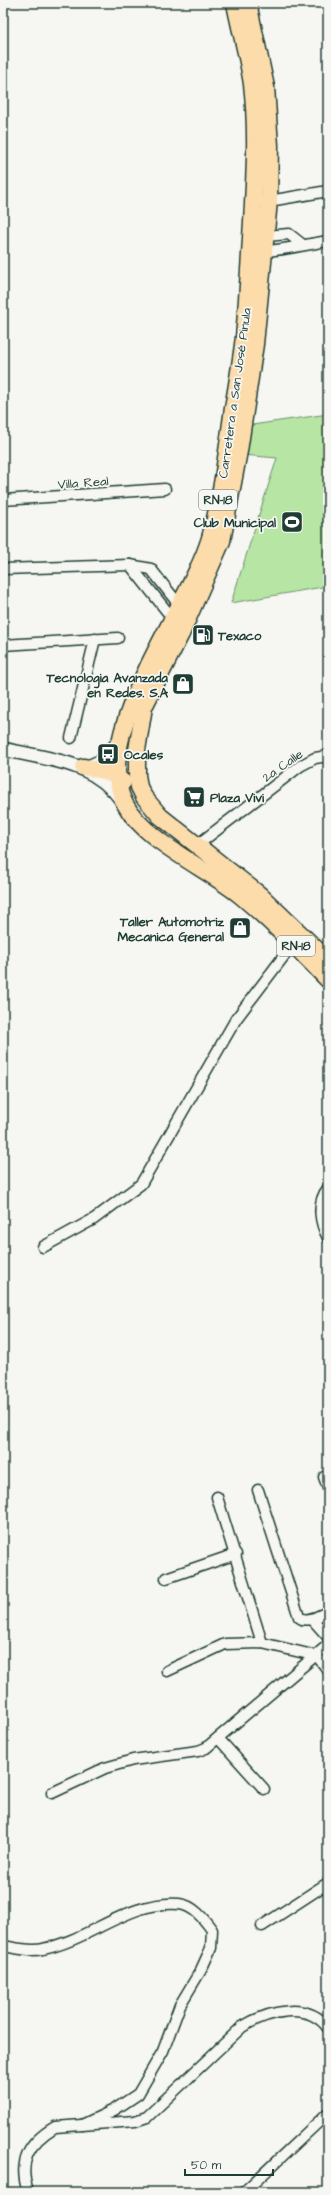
<svg xmlns="http://www.w3.org/2000/svg" width="331" height="2195" font-family="'Architects Daughter',sans-serif">
<rect width="100%" height="100%" fill="#f6f6f2"/>
<filter id="ink" filterUnits="userSpaceOnUse"><feTurbulence type="fractalNoise" baseFrequency=".025" numOctaves="2"/><feDisplacementMap in="SourceGraphic" scale="8" xChannelSelector="R" yChannelSelector="G"/><feConvolveMatrix kernelMatrix="1 2 1 2 8 2 1 2 1" color-interpolation-filters="sRGB"/></filter>
<g filter="url(#ink)">
<!-- green -->
<polygon fill="#b7e5a3" stroke="#6b916c" points="328,414 328,586 231,603 277,458 243,455 252,425"/>
<g fill="none" stroke-linecap="round" stroke-linejoin="round">
<!-- minor casing -->
<g stroke="#1f3d34" stroke-width="13">
<g id="minor">
<polyline points="269,201 328,191"/>
<polyline points="266,236 289,234 303,245"/>
<path d="M265,251C287,250 307,244 328,241"/>
<polyline points="3,500 165,489"/>
<polyline points="130,565 173,619"/>
<polyline points="3,569 130,565 151,569 180,606"/>
<polyline points="3,645 118,638"/>
<polyline points="71,738 95,639"/>
<polyline points="196,846 300,766 315,758 328,756"/>
<path d="M328,1188C316,1203 320,1223 328,1238"/>
<polyline points="43,1247 94,1219 141,1184 236,1019 293,944"/>
<polyline points="324,1477 328,1488"/>
<path d="M258,1490L299,1617C307,1624 319,1615 328,1612"/>
<polyline points="217,1497 262,1643"/>
<polyline points="166,1578 236,1554"/>
<polyline points="312,1619 328,1637"/>
<polyline points="167,1671 225,1644 262,1643 317,1656 328,1670"/>
<polyline points="218,1738 264,1789"/>
<polyline points="52,1793 105,1768 133,1760 198,1751 206,1748 328,1645"/>
<polyline points="262,1926 328,1883"/>
<path d="M3,1946C15,1948 30,1952 43,1949C90,1940 129,1900 179,1904C193,1905 204,1919 212,1930L211,1948L201,1970L180,2005L163,2051L138,2094L114,2110L82,2125"/>
<path d="M28,2192C18,2162 28,2143 55,2127L135,2121L147,2117L242,2027C267,2012 307,2000 328,2028"/>
<polyline points="244,2192 328,2113"/>
</g>
</g>
<!-- tertiary casing -->
<g stroke="#1f3d34" stroke-width="16">
<g id="tertiary">
<path d="M3,749C49,760 94,760 123,802"/>
<polyline points="86,768 106,759 118,742"/>
</g>
</g>
<!-- primary casing -->
<g stroke="#1f3d34" stroke-width="19">
<g id="primary">
<path d="M235,3C240,30 248,57 252,84C258,135 254,187 251,238C249,271 247,304 244,337C241,361 237,385 233,408C227,451 222,496 210,538C189,608 88,735 125,804C144,841 208,869 241,896C272,922 300,951 328,980"/>
<polyline points="248,3 266,87 270,146 269,201 255,344 239,451 222,541 181,634 144,707 137,750 137,775 139,787 144,797 160,816 260,895 328,960"/>
<path d="M83,767C98,769 112,772 123,782"/>
</g>
</g>
<!-- minor -->
<use href="#minor" stroke="#f6f6f2" stroke-width="10"/>
<!-- tertiary -->
<use href="#tertiary" stroke="#f6f6f2" stroke-width="13"/>
<!-- primary -->
<use href="#primary" stroke="#fddcac" stroke-width="16"/>
</g>
</g>
<!-- icons -->
<defs>
<g id="stadium-square" transform="scale(1.15)"><rect x="-9" y="-9" width="18" height="18" rx="4" fill="#1f3d34" stroke="#f6f6f2"/><path d="M0-5a6.5 5 0 1 0 0 10a6.5 5 0 1 0 0-10ZM-3.5-1.8h7v3.6h-7Z" fill="#fff"/></g>
<g id="fuel-square" transform="scale(1.15)"><rect x="-9" y="-9" width="18" height="18" rx="4" fill="#1f3d34" stroke="#f6f6f2"/><path d="M-5.5-6h7V0h2V4h1.3V-2.5L3-4.5l.8-.8L6-3V5H2.5V1h-1V6h-7ZM-4.2-4.7v3.2H.2V-4.7Z" fill="#fff"/></g>
<g id="shop-square" transform="scale(1.15)"><rect x="-9" y="-9" width="18" height="18" rx="4" fill="#1f3d34" stroke="#f6f6f2"/><path d="M-5-2.5h2.3a2.7 3.5 0 0 1 5.4 0H5L5.5 6h-11ZM-1.5-2.5h3a1.5 2.3 0 0 0-3 0Z" fill="#fff"/></g>
<g id="bus-square" transform="scale(1.15)"><rect x="-9" y="-9" width="18" height="18" rx="4" fill="#1f3d34" stroke="#f6f6f2"/><path d="M-5-6H5V4H4V6H2V4H-2V6H-4V4H-5ZM-3.5-4V0h7V-4ZM-3.5 1.2v1.5H-2V1.2ZM2 1.2v1.5H3.5V1.2Z" fill="#fff"/></g>
<g id="supermarket-square" transform="scale(1.15)"><rect x="-9" y="-9" width="18" height="18" rx="4" fill="#1f3d34" stroke="#f6f6f2"/><path d="M-6-5.5h2.5l.6 2H6L4.5 2H-2.5L-4.4-4H-6ZM-1.5 3.2a1.3 1.3 0 1 0 .1 0ZM3 3.2a1.3 1.3 0 1 0 .1 0Z" fill="#fff"/></g>
</defs>
<g fill-rule="evenodd">
<use href="#stadium-square" x="292" y="522"/>
<use href="#fuel-square" x="203" y="635"/>
<use href="#shop-square" x="183" y="684"/>
<use href="#bus-square" x="108" y="754"/>
<use href="#supermarket-square" x="194" y="797"/>
<use href="#shop-square" x="240" y="928"/>
</g>
<g text-anchor="middle" stroke-width="3.5" stroke-linejoin="round" paint-order="stroke">
<!-- shield labels -->
<g fill="#f6f6f2" stroke="#60746d" stroke-width="1">
<rect x="199" y="490" width="38" height="20" rx="3"/>
<rect x="277" y="936" width="38" height="20" rx="3"/>
</g>
<g font-size="12" font-weight="bold" fill="#1f3d34">
<text x="218" y="504">RN-18</text>
<text x="296" y="950">RN-18</text>
</g>
<!-- street labels -->
<g font-size="13" fill="#1f3d34" stroke="#f6f6f2">
<text transform="translate(234 393) rotate(-82)" y="5">Carretera a San José Pinula</text>
<text transform="translate(83 482) rotate(-4)" y="5">Villa Real</text>
<text transform="translate(282 765) rotate(-35)" y="5">2a Calle</text>
</g>
<!-- poi labels -->
<g font-size="13" font-weight="bold" fill="#1f3d34" stroke="#f6f6f2" text-anchor="end">
<text x="276" y="527">Club Municipal</text>
<text x="218" y="640" text-anchor="start">Texaco</text>
<text x="168" y="682">Tecnologia Avanzada<tspan x="168" dy="15">en Redes. S.A</tspan></text>
<text x="124" y="759" text-anchor="start">Ocales</text>
<text x="210" y="802" text-anchor="start">Plaza Vivi</text>
<text x="224" y="926">Taller Automotriz<tspan x="224" dy="15">Mecanica General</tspan></text>
</g>
</g>
<!-- margin -->
<rect width="331" height="2195" fill="none" stroke="#f6f6f2" stroke-width="16"/>
<rect x="8" y="8" width="315" height="2179" fill="none" stroke="#1f3d34" stroke-width="1.5" filter="url(#ink)"/>
<!-- scale -->
<path d="M185 2169v6h88v-6" fill="none" stroke="#1f3d34" stroke-width="2"/>
<text x="191" y="2169" font-size="12" fill="#1f3d34" stroke="#f6f6f2" stroke-width="3" paint-order="stroke">50 m</text>
</svg>
